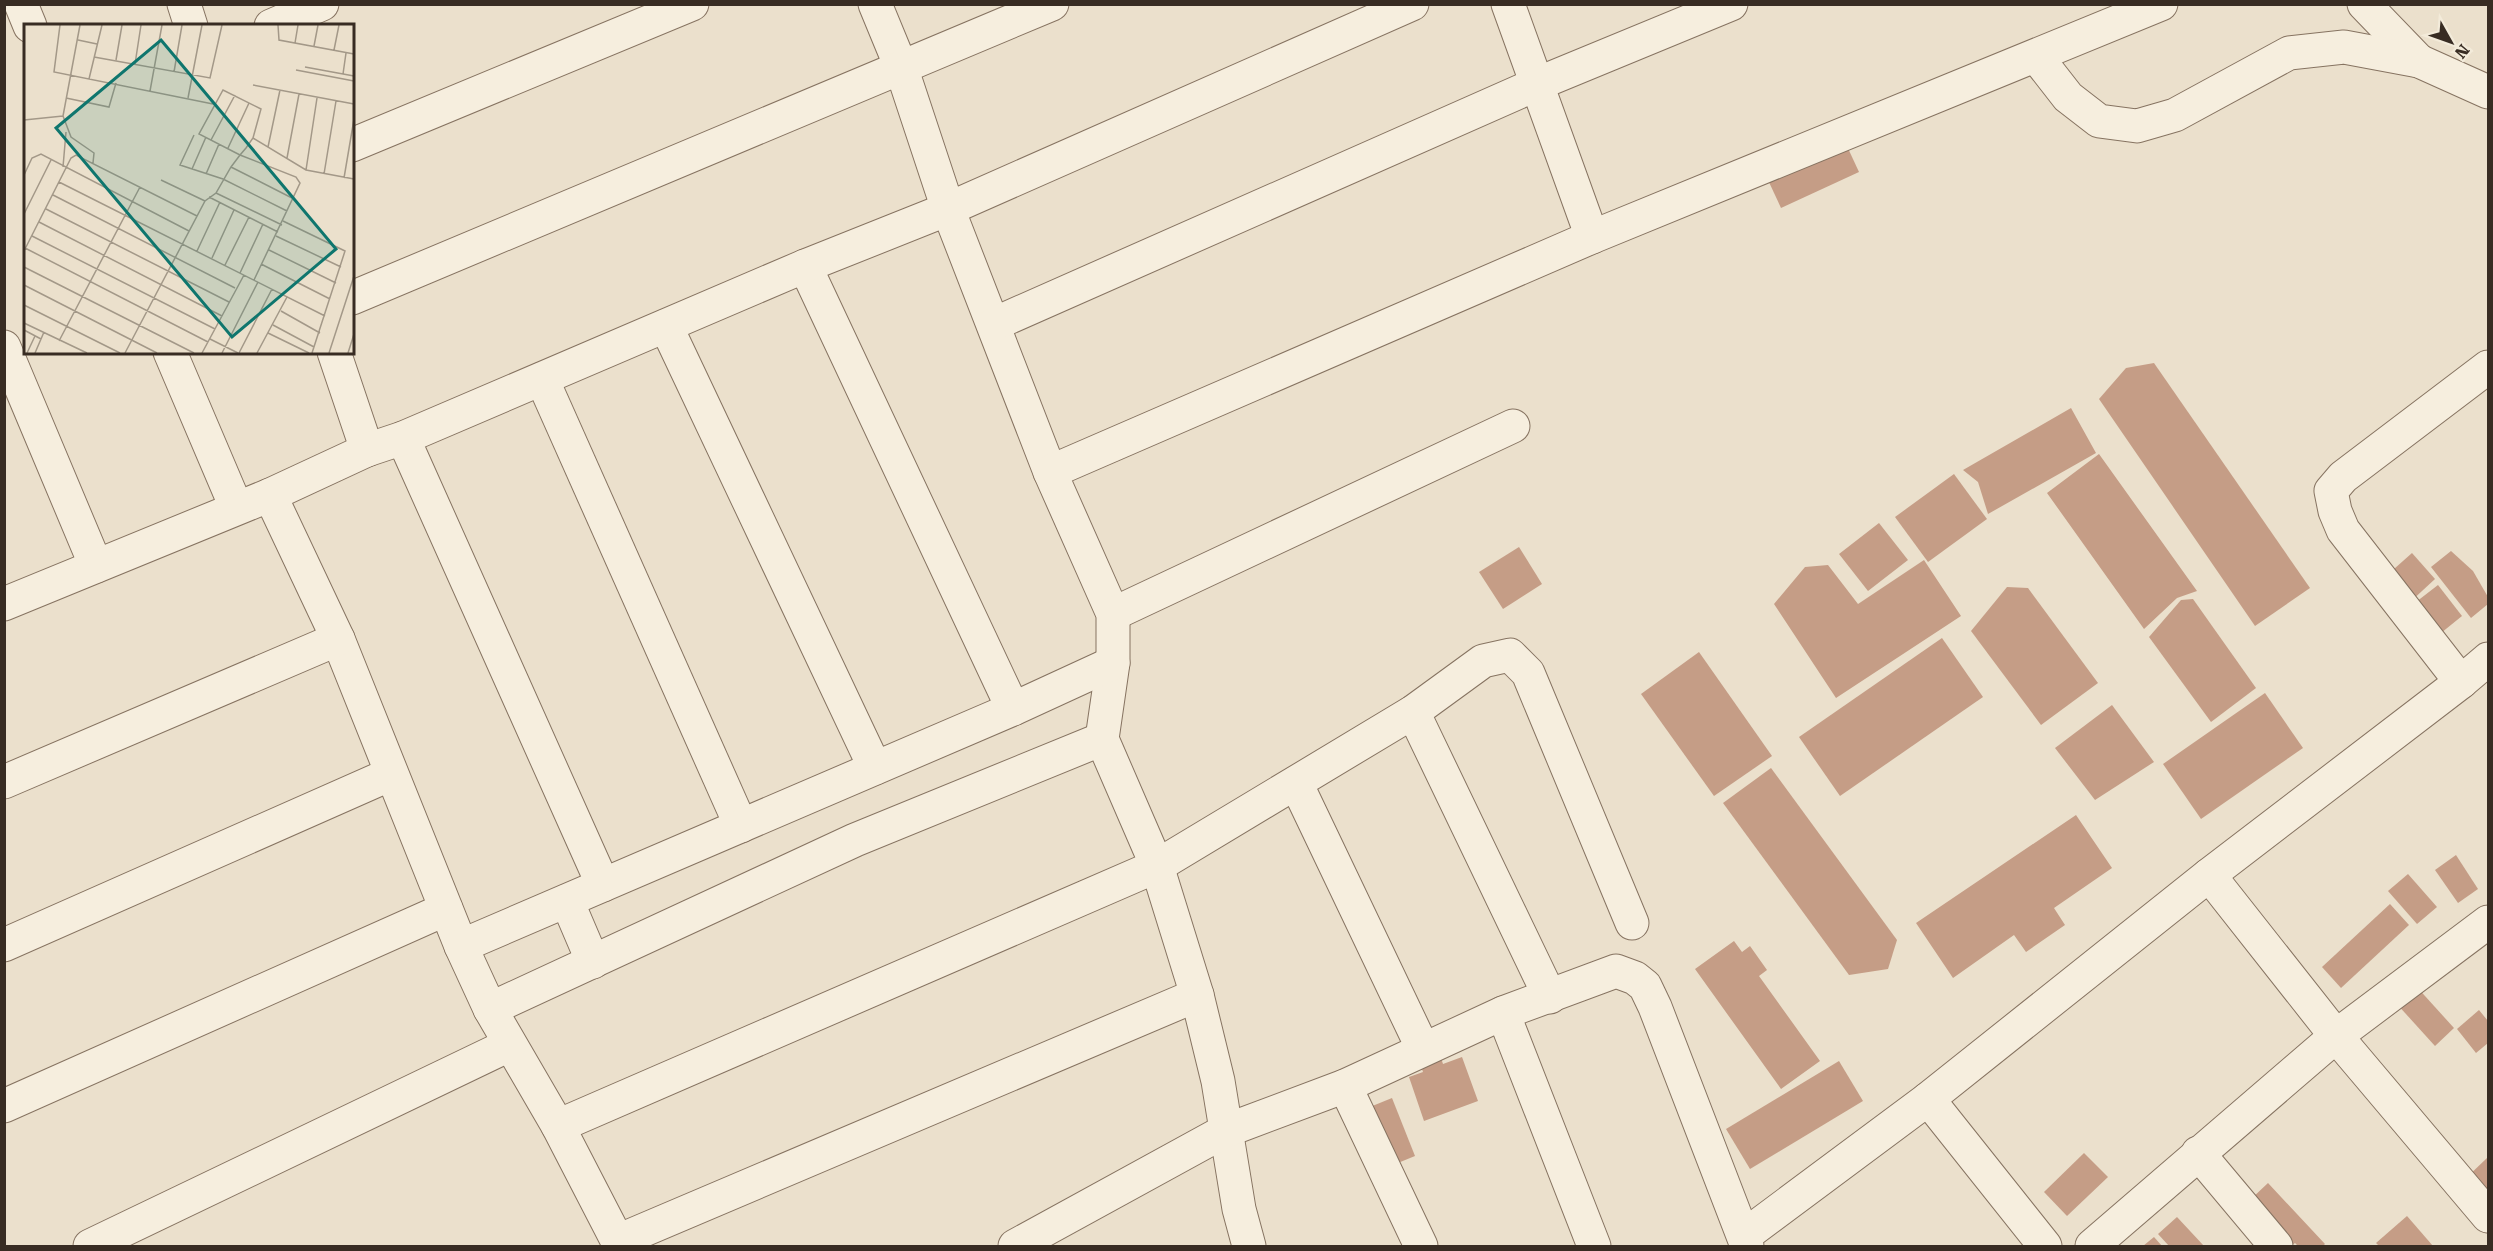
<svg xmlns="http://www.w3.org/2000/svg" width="2493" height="1251" font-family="'Roboto Serif',serif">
<rect width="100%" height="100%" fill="#ebe0cc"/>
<!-- building -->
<g fill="#c59d86">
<polygon points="1846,144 1859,172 1781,208 1768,180"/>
<polygon points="2154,363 2310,588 2255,626 2099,399 2126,368"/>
<polygon points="2071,408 2096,453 1988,514 1978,482 1963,470"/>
<polygon points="2099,454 2197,591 2177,598 2144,629 2047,493"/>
<polygon points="1954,474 1987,519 1928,562 1895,517"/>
<polygon points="1879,523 1908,560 1868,591 1839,554"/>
<polygon points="1519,547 1542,584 1503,609 1479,572"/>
<polygon points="2451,551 2473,571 2488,597 2488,604 2471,618 2431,567"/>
<polygon points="2412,553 2435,579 2409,603 2385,577"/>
<polygon points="1924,560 1961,616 1836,698 1774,604 1805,567 1828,565 1858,604"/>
<polygon points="2438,585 2462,616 2441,633 2416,602"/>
<polygon points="2007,587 2028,588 2098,683 2041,725 1971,631"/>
<polygon points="2193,599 2256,688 2211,722 2149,637 2181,600"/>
<polygon points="1942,638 1983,697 1840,796 1799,737"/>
<polygon points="1699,652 1772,756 1714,796 1641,694"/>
<polygon points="2265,693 2303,748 2201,819 2163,764"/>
<polygon points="2112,705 2154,762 2095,800 2055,748"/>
<polygon points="1771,768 1897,940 1888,969 1849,975 1723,803"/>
<polygon points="2076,815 2112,868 2054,908 2065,925 2026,952 2014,935 1953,978 1916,923"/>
<polygon points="2456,855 2478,889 2458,903 2435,870"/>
<polygon points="2408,874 2437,907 2417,924 2388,891"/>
<polygon points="2390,904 2409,925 2341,988 2322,967"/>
<polygon points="1734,941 1742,952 1750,946 1767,970 1759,976 1820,1061 1781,1089 1695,969"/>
<polygon points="2415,985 2454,1028 2435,1046 2396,1003"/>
<polygon points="2479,1010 2488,1021 2488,1043 2476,1053 2457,1029"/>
<polygon points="1462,1057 1478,1101 1424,1121 1409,1077 1423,1072 1421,1066 1441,1058 1443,1064"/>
<polygon points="1839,1061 1863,1101 1750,1169 1726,1129"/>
<polygon points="1392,1098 1415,1156 1388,1167 1365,1109"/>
<polygon points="2084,1153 2108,1177 2067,1216 2044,1192"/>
<polygon points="2487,1158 2488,1160 2488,1210 2463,1181"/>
<polygon points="2268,1183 2325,1244 2323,1246 2298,1246 2295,1243 2291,1246 2250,1200"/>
<polygon points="2407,1216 2433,1246 2379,1246 2376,1243"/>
<polygon points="2177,1217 2204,1246 2169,1246 2158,1234"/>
<polygon points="2154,1237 2162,1246 2143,1246"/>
</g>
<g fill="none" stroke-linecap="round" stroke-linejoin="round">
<!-- street casing -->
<g stroke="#867361" stroke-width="35">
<g id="street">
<polyline points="21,4 30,26"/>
<polyline points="184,4 191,26"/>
<polyline points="875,4 901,67 948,209 1050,472 1113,614 1113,663 1102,739 1157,866 1197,995 1218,1081 1239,1209 1249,1246"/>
<polyline points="1508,4 1592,237"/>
<polyline points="2364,4 2419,61"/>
<polyline points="271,26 322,4"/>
<polyline points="2036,56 2068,97 2099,121 2137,126 2175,115 2289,53 2344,47 2419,61 2488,92"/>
<polyline points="352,145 692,4"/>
<polyline points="805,266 1013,709"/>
<polyline points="352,298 1052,4"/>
<polyline points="994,324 1537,84 1731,4"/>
<polyline points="666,326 875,768"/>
<polyline points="4,347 96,566"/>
<polyline points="170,352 236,507"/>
<polyline points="334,352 367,450"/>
<polyline points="542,379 741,826"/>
<polyline points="403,438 603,885"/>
<polyline points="1050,472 1592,237 2161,4"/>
<polyline points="270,495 338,639 461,946 490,1009 558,1126 620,1246"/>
<polyline points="4,604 270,495 367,450 403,438 805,266 948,209 1412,4"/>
<polyline points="1113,614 1513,426"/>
<polyline points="2461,682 2343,530 2335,511 2331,491 2343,477 2488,367"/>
<polyline points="1413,712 1550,997"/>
<polyline points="4,782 338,639"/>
<polyline points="1296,783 1423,1049"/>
<polyline points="2209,875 2336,1036 2488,1216"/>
<polyline points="567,901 593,962"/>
<polyline points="4,945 391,774"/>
<polyline points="461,946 1013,709 1113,663"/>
<polyline points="490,1009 855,840 1102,739"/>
<polyline points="1503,1013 1594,1246"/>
<polyline points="1345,1086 1421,1246"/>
<polyline points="1928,1099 2045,1246"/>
<polyline points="4,1106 446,909"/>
<polyline points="558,1126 1157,866 1413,712 1483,661 1510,655 1528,673 1632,923"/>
<polyline points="2198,1153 2276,1246"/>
<polyline points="1744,1236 1928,1099 2209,875 2461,682 2488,659"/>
<polyline points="618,1241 1197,995"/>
<polyline points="90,1246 509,1045"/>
<polyline points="1015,1246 1225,1131 1345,1086 1503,1013 1616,971 1635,978 1645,986 1655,1007 1747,1246"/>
<polyline points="2092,1246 2336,1036 2488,922"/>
</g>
</g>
<!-- street -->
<use href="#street" stroke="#f6eede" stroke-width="33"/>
</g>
<!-- overview -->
<g transform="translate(24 24)">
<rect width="330" height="330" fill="#ebe0cc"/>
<path fill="none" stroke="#a39888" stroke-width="1.5" d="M36,1L30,48L189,80M56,1L39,92L47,113L70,129L69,139M254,1L255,16L330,30M54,16L73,20M271,19L274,1M290,22L294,1M310,26L315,1M70,33L186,54L198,1M92,36L98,1M111,40L117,1M281,43L330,52M272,46L330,57M150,48L158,1M319,50L322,29M65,55L78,1M229,61L330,80M126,67L138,1M42,74L85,83L92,59M164,74L178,1M0,96L39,92M170,111L156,141L199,155L263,187M229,114L282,146L330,155M187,116L211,71M244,123L256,66M204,124L225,79M263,134L275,70M39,143L42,108M207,143L268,174M168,145L182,113M282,146L293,74M182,150L195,120M300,150L312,77M0,151L8,134L17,130L165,207M320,154L330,95M137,156L181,177M35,158L301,292M192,169L258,201M29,171L211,264M185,173L254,208M22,185L205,278M0,190L27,136M259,197L321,227L288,329M15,198L198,292M8,212L191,305M252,212L317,243M1,224L184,318M245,226L312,259M0,227L47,134L52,131L173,192M173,227L196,178M188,234L210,186M237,240L306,275M201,241L225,193M0,243L170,329M216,249L239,200M0,261L133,329M0,281L96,329M257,287L296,309M0,299L63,329M249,301L290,323M0,306L17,315M244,309L285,329M186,315L214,329M35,317L116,163M3,329L11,312M11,329L20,308M101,329L181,177L192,169L207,143L216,131L222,124L229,114L237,85L199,66L175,110L216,131L272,153L276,159L230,256M178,329L220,251M198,329L234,258M215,329L248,265M233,329L263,273M305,329L330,252M324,329L330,310"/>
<path fill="#0f766e" fill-opacity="0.15" stroke="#0f766e" stroke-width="3" d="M137,16L312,225L208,313L32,104Z"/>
<rect width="330" height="330" fill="none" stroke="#382c23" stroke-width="3"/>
</g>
<!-- border -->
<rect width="2493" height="1251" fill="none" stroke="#382c23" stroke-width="12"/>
<!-- north arrow -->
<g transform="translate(2451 42) rotate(130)" stroke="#f3ebda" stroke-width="4.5" paint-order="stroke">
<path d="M0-4.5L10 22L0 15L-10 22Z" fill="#382c23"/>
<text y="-9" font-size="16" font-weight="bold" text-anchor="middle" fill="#382c23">N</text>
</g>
</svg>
